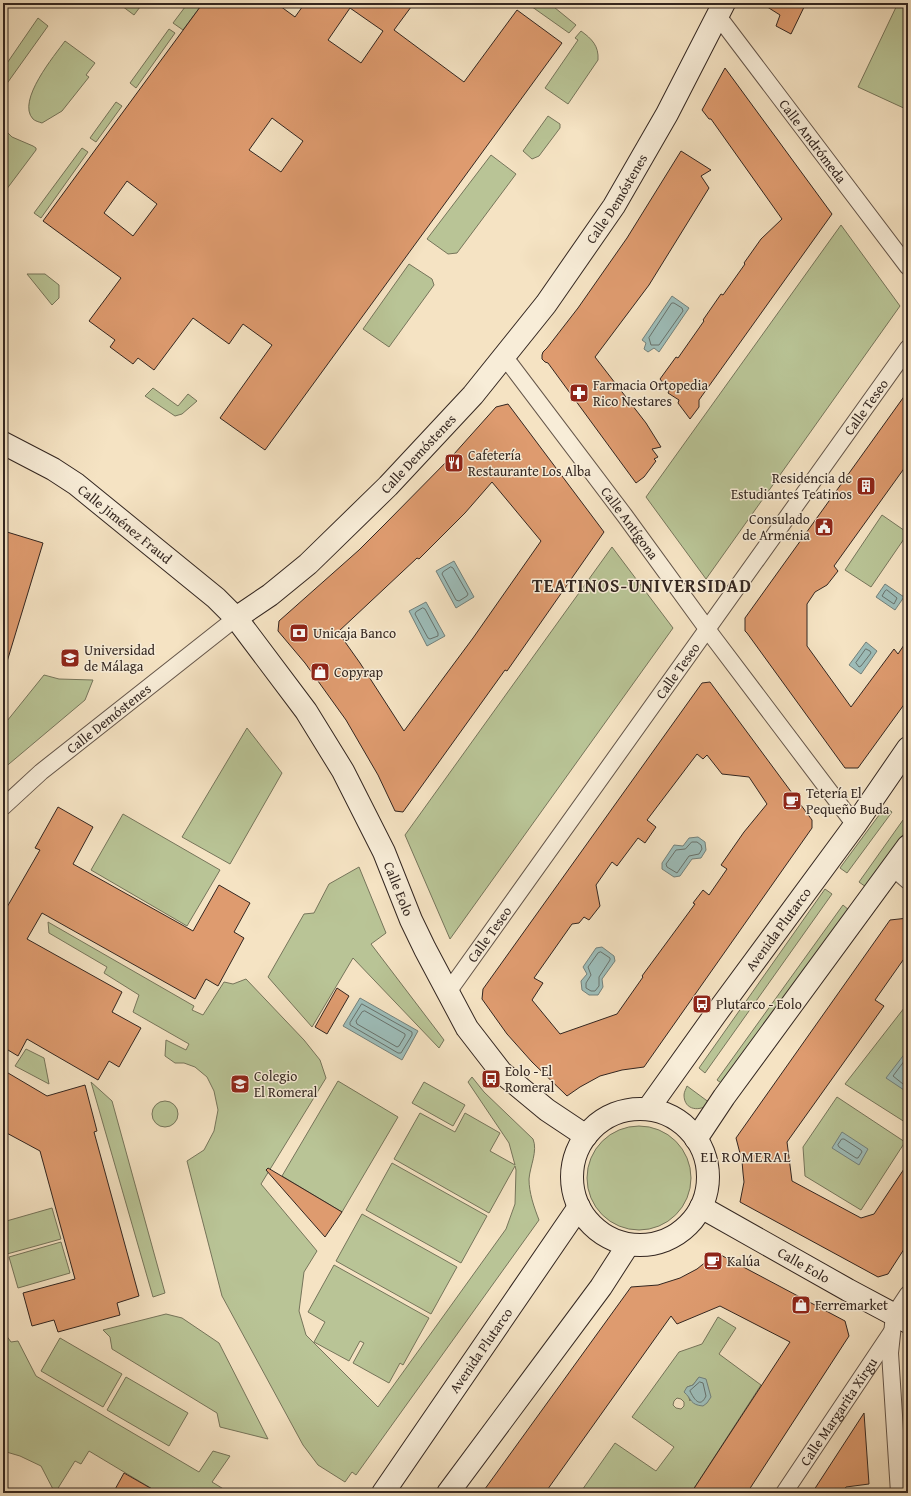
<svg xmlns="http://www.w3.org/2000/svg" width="911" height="1496" font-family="'Gentium Book Plus',serif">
<rect width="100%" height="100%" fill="#f5e3c3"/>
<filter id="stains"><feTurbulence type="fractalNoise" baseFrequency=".005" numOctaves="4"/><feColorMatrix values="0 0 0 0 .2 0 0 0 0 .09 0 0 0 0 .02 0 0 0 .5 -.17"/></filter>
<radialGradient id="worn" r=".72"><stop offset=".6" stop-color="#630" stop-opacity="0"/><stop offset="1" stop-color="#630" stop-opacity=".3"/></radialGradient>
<!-- green -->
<g fill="#b9c496" stroke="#76755b" fill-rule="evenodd">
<polygon points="118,3 143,3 134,15"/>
<polygon points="188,3 203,3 183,30 173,23"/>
<polygon points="528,3 549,3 576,25 569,33 528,4"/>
<polygon points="898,3 908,3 908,110 858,87"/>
<polygon points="38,18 48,26 3,89 3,69"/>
<polygon points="169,29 175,33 136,88 130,83"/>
<path d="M581,31C592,39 599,46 598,60L568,104L545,88L578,40L575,38Z"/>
<path d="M65,41L95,63L86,75L89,77L62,111L42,123C39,122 35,121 33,119C16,101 55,55 65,41Z"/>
<polygon points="116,102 122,106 96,142 90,138"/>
<polygon points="548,116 560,124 560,128 539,156 532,159 523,151"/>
<polygon points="3,131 6,131 12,137 33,146 36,148 36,150 3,194"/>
<polygon points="82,148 88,152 41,218 34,213"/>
<polygon points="491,155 516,174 457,253 448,254 427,239"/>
<polygon points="841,225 900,306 706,579 646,497"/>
<polygon points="409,264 432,279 434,285 389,347 363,329"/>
<polygon points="27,274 45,274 59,285 59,298 52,305"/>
<polygon points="153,388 178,406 188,394 197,401 182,414 175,416 145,396"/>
<polygon points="882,515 908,533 871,587 845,570"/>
<polygon points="612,547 673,628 450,939 405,835"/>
<polygon points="44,675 59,679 93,680 85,700 3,769 3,726"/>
<polygon points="247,728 282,773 230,864 182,837"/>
<polygon points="885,807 892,812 847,873 840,868"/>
<polygon points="123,814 220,870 187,926 91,870"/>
<polygon points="903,820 908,823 908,828 866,887 859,882"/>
<polygon points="359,867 386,933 371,944 444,1040 439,1048 353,958 312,1027 268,977 304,914 314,913 329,884"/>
<polygon points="825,889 832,894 705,1073 699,1068"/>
<polygon points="843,905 850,911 724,1085 717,1080"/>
<path d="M48,922L194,1006L192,1010L203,1015L224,982L233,984L246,979L304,1040L320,1060L326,1078L261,1184L317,1251L304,1272L299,1311L306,1335L378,1407L506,1229L515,1204L516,1170L515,1166L489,1213L394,1159L420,1113L455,1132L465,1113L500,1133L490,1151L515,1165L509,1143L468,1082L472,1077L484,1092L533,1139C538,1151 530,1166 529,1179C529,1193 534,1207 539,1220L356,1475L352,1472L345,1482L318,1465L303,1445L222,1296L187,1161L204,1150L214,1131L218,1110L214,1091L207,1077L195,1067L184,1063H175L165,1056L166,1040L186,1050L189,1044L133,1012L139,995L104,973L107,967L49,933Z"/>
<polygon points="908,1003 908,1053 906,1052 905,1090 908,1085 908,1124 845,1084"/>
<polygon points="26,1049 44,1058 49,1084 15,1066"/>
<polygon points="338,1081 398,1117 342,1212 282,1176"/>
<polygon points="91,1082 112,1101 165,1293 153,1297"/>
<polygon points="424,1082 465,1105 453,1126 412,1103"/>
<path d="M687,1086L710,1103C701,1112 684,1111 684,1095C684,1092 686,1089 687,1086Z"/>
<polygon points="837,1097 905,1142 861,1210 805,1176 803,1147"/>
<circle cx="165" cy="1114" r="13"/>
<circle cx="639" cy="1178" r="52"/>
<polygon points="392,1163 487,1216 461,1263 366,1210"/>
<polygon points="52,1208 61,1239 7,1254 3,1239 3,1222"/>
<polygon points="362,1214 457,1267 431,1314 336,1261"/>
<polygon points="61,1242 70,1273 18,1288 9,1257"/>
<polygon points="334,1265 429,1318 403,1365 400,1363 389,1383 353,1363 364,1343 360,1341 349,1361 314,1342 325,1322 308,1312"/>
<polygon points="166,1314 182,1318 219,1343 268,1439 220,1427 217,1413 112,1349 110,1337 103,1330"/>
<path d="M718,1317L736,1328L719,1354L761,1385L691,1493L688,1492L687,1493H617L611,1491L604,1493H580L615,1443L656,1471L674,1447L632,1417L679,1352L702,1344ZM699,1377L690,1401L688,1395L687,1387L693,1385ZM677,1398L681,1399L684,1402V1406L681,1409L676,1408L673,1405L674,1401Z"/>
<polygon points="3,1331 11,1342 18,1341 36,1376 199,1472 213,1451 230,1456 212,1482 230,1493 159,1493 89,1451 81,1464 75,1461 55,1493 41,1466 20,1456 3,1451"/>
<polygon points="60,1338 122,1374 103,1407 41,1371"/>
<polygon points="126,1377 188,1413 169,1446 107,1410"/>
<polygon points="3,1472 7,1482 6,1493 3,1493"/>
</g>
<!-- water -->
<g fill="#9dbdb9" stroke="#73817c">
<polygon points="672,296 689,308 659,352 654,348 648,352 644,349 646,343 642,340"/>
<polygon points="454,561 474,597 456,608 436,571"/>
<polygon points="885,584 904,597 895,610 876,597"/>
<polygon points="426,602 445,636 427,646 409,611"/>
<polygon points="866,642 877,651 861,674 849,665"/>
<polygon points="698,837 705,842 706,850 701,858 692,859 680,876 674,877 662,869 662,863 674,845 683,846 689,838"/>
<polygon points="602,947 614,956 615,961 602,979 603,987 598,995 589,995 582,990 581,981 587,974 583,967 596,948"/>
<polygon points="360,998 418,1031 402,1060 343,1026"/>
<polygon points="906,1052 908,1053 908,1085 904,1090 886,1078"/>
<polygon points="842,1132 868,1149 859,1165 832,1148"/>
<path d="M699,1377L706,1379L711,1397L707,1403L703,1406C690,1405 692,1399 684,1392L687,1387L693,1385Z"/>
</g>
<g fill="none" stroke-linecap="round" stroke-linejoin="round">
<!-- shore -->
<g stroke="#68726c" stroke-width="1">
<polygon points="672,303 674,303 682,308 683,311 659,345 651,345 649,338"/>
<polygon points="451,567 453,568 468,594 467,596 459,601 456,600 442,574 443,572"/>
<polygon points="887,590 897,598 894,604 882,596 885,591"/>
<polygon points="423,608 425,609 438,633 438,636 430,639 428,638 415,614 416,612"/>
<polygon points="866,649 870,651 871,653 861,666 859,667 856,663"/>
<polygon points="692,842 697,842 701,845 702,849 699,854 689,856 677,873 667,867 666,864 676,850 685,849"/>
<polygon points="601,952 610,958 610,960 599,977 599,986 595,991 591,991 586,988 586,983 591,975 588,967 598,953"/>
<polygon points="362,1004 412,1032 412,1035 401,1053 398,1053 350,1025 350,1023"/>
<polygon points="365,1011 405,1034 405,1036 399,1046 397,1047 357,1024 356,1021 362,1012"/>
<polyline points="908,1056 893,1076 903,1084 908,1083"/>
<polygon points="842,1139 844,1139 861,1150 862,1152 858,1158 856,1158 839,1147 838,1145"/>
<path d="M700,1382L703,1383L706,1396C700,1409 694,1399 690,1391Z"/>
</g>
</g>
<!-- building -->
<g fill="#de9b6f" stroke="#332620" fill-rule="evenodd">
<path d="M203,3H276L295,17L305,3H414L394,30L464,82L517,10L562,43L265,450L220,418L272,345L243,324L229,344L193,318L154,370L138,358L133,364L110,347L115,340L89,321L121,278L43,221ZM350,8L383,31L361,63L328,40ZM272,118L303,141L281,172L249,150ZM127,181L157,204L133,236L104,213Z"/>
<polygon points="761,3 806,3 791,34 776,26 780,15"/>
<polygon points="725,68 832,214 699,400 699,407 690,419 678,403 679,400 668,393 669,391 660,379 676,357 678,358 704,321 703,320 721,294 723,295 745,264 744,263 761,239 782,219 711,119 709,119 702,110"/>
<polygon points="681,151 711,170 701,176 709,188 649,285 595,357 646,423 661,447 652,449 658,457 654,459 656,461 644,477 636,483 548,363 545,362 542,359 542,355 543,352 547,348 578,308 627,238"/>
<polygon points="908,391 908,463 834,566 838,571 827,585 815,592 807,604 807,646 851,707 894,649 898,654 908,639 908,699 858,768 845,768 747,633 745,631 745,618"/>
<path d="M508,404L604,532L507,671L505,670L403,812L395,811L378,775L346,720L305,663L278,631L279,621L359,550L385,524L454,454L496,407ZM492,482L541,541L473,638L404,731L360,663L338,632L417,558L419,559L465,513Z"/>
<polygon points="7,532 43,543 6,665 3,665 3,542"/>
<path d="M710,682L812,820V828L644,1067L622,1070L600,1076L580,1087L567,1096L532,1062L507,1034L482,999L483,989L702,683ZM697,754L703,759L707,755L722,774L749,777L767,804L744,832L721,865L727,869L709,895L703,890L693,903L695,904L642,976L643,977L617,1014L560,1034L532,1000L543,983L534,978L572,924L579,923L584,917L589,920L600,906L596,885L612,862L617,866L638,838L645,843L656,827L647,820Z"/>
<polygon points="58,807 93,827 73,864 193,931 219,885 250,903 234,932 244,938 218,986 206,979 195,999 42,913 27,939 122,992 112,1012 141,1028 119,1067 109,1061 98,1080 27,1039 18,1056 3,1047 3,914 40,850 35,848"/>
<polygon points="908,918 908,953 875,1000 884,1006 787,1142 792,1181 861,1218 874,1214 908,1163 908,1243 888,1274 878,1277 740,1202 744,1182 743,1173 742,1161 736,1138 890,920"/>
<polygon points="337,988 349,996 327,1034 315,1027"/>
<polygon points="3,1070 47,1096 85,1085 97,1131 94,1132 139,1296 117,1303 120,1315 58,1332 54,1320 32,1326 23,1293 75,1279 40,1151 3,1131"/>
<polygon points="268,1168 342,1212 325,1237 266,1170"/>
<polygon points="717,1253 845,1321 849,1336 747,1493 691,1493 790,1342 720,1306 677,1324 671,1316 545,1493 482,1493 631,1287 658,1285 680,1278 697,1269"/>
<polygon points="864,1413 869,1484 846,1487 842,1493 812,1493"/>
<polygon points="124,1473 159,1493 113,1493"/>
</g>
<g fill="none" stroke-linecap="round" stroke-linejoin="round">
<!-- street casing -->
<g stroke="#645549" stroke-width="18">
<g id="street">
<path id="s1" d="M718,16L908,267"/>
<path id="s2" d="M504,356L625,516L713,637L855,825"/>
<path id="s3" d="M3,807L41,772L236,618"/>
<polyline points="893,868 908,881"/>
<path id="s4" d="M448,992L908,348"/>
<path id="s5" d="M784,1493L891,1333"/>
<polyline points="899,1493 890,1353 894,1315 908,1294"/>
</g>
</g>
<!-- secondary casing -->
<g stroke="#332620" stroke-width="24">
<g id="secondary">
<path id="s6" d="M3,443L53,469L76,484L216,598L236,618L306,711L343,771L384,852L411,920L425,949L467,1028L501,1072L547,1110L586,1136"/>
<path id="s7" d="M236,618L270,595L308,564L388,486L473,395L546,304L614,206L667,114L724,3"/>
<path id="s8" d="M648,1109L715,1015L855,825L908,748"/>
<circle cx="640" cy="1177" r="68"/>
<polyline points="696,1139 724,1097 908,846"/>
<path id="s9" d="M701,1207L848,1290L908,1322"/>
<path id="s10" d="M383,1493L579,1207"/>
<polyline points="448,1493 601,1287 628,1245"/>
</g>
</g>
<!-- street -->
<use href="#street" stroke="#f8edd8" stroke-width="16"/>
<!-- secondary -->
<use href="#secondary" stroke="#f8edd8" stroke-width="22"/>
</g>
<!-- icons -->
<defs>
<g id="pharmacy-square" transform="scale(1)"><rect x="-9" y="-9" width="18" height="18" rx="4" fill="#8f2418" stroke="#f8edd8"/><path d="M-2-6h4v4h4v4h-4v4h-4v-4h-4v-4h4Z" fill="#fff"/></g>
<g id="restaurant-square" transform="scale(1)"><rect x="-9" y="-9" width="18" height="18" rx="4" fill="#8f2418" stroke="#f8edd8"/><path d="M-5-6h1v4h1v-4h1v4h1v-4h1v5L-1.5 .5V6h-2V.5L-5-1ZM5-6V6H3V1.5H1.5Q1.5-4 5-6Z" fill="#fff"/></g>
<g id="building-square" transform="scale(1)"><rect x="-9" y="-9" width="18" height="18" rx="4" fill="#8f2418" stroke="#f8edd8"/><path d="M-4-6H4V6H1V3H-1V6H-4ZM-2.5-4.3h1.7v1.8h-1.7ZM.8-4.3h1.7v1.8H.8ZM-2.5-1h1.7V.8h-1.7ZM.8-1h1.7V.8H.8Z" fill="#fff"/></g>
<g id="civic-square" transform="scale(1)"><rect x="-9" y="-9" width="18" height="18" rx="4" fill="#8f2418" stroke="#f8edd8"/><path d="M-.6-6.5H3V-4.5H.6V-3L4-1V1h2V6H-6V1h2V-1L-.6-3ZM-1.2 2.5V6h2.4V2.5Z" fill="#fff"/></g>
<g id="bank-square" transform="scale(1)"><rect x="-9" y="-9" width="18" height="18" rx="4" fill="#8f2418" stroke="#f8edd8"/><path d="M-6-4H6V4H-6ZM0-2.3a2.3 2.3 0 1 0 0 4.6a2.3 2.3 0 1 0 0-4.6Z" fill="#fff"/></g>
<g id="university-square" transform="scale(1)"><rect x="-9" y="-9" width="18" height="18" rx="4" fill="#8f2418" stroke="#f8edd8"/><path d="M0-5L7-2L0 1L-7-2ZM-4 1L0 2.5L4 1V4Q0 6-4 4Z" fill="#fff"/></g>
<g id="shop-square" transform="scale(1)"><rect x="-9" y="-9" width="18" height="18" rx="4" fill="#8f2418" stroke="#f8edd8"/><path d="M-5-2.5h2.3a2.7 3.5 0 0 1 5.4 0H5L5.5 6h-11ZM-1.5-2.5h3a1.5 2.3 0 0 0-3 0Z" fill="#fff"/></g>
<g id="cafe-square" transform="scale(1)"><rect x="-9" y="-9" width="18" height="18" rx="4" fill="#8f2418" stroke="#f8edd8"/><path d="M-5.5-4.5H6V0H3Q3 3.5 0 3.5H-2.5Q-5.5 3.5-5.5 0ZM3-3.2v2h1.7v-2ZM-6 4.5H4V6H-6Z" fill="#fff"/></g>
<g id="bus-square" transform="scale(1)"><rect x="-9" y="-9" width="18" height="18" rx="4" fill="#8f2418" stroke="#f8edd8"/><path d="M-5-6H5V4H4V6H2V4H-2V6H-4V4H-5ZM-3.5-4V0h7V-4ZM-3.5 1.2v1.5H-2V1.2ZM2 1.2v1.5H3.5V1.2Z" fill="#fff"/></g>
<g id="school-square" transform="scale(1)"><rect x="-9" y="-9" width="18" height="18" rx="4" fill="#8f2418" stroke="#f8edd8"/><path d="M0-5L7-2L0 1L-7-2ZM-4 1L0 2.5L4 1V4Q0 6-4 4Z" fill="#fff"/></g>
</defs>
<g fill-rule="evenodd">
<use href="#pharmacy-square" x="579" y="393"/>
<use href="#restaurant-square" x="454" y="463"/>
<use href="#building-square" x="866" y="486"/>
<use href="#civic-square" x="824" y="527"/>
<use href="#bank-square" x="299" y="633"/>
<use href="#university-square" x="70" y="658"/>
<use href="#shop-square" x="320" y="672"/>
<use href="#cafe-square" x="792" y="801"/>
<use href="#bus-square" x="702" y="1004"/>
<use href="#bus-square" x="491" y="1079"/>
<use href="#school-square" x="240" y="1084"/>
<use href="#cafe-square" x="713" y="1261"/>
<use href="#shop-square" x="801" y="1305"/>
</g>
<g text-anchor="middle" stroke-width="3" stroke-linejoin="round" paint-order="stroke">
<!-- street labels -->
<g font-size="14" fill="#332620" stroke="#f8edd8">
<text dy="5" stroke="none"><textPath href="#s1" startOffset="157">Calle Andrómeda</textPath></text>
<text dy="5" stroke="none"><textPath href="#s7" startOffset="570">Calle Demóstenes</textPath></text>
<text dy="5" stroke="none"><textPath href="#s4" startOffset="719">Calle Teseo</textPath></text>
<text dy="5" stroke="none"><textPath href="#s7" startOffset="246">Calle Demóstenes</textPath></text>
<text dy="5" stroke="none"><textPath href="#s2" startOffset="209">Calle Antígona</textPath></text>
<text dy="5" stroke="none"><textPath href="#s6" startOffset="147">Calle Jiménez Fraud</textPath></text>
<text dy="5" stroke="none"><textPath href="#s4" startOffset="395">Calle Teseo</textPath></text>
<text dy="5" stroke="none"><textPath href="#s3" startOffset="138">Calle Demóstenes</textPath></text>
<text dy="5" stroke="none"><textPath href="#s6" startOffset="610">Calle Eolo</textPath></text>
<text dy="5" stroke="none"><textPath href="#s8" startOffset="222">Avenida Plutarco</textPath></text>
<text dy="5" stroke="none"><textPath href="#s4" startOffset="71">Calle Teseo</textPath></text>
<text dy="5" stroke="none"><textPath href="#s9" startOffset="118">Calle Eolo</textPath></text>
<text dy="5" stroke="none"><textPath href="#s10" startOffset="173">Avenida Plutarco</textPath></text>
<text dy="5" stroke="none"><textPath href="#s5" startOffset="98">Calle Margarita Xirgu</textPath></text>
</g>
<!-- poi labels -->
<g font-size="14" fill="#332620" stroke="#f8edd8" text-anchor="start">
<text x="593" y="390">Farmacia Ortopedia<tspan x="593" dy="16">Rico Nestares</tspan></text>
<text x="468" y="460">Cafetería<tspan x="468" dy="16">Restaurante Los Alba</tspan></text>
<text x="852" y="483" text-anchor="end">Residencia de<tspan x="852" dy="16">Estudiantes Teatinos</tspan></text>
<text x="810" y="524" text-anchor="end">Consulado<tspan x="810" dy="16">de Armenia</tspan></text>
<text x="313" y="638">Unicaja Banco</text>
<text x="84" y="655">Universidad<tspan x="84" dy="16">de Málaga</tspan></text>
<text x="334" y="677">Copyrap</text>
<text x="806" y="798">Tetería El<tspan x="806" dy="16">Pequeño Buda</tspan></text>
<text x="716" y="1009">Plutarco - Eolo</text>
<text x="505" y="1076">Eolo - El<tspan x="505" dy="16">Romeral</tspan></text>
<text x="254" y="1081">Colegio<tspan x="254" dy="16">El Romeral</tspan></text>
<text x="727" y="1266">Kalúa</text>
<text x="815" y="1310">Ferremarket</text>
</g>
<!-- neighbourhood labels -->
<g font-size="15" letter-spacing="1" fill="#332620" stroke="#f8edd8">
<text x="746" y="1162">EL ROMERAL</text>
</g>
<!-- district labels -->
<g font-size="18" font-weight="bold" letter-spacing="1" fill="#332620" stroke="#f8edd8">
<text x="642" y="592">TEATINOS-UNIVERSIDAD</text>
</g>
</g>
<!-- margin -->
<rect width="911" height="1496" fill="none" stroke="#f5e3c3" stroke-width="16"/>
<rect x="4" y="4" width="903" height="1488" fill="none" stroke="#332620" stroke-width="2"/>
<rect x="8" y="8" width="895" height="1480" fill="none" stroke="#332620"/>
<rect width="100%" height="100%" filter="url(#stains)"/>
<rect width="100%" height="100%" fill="url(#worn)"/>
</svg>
